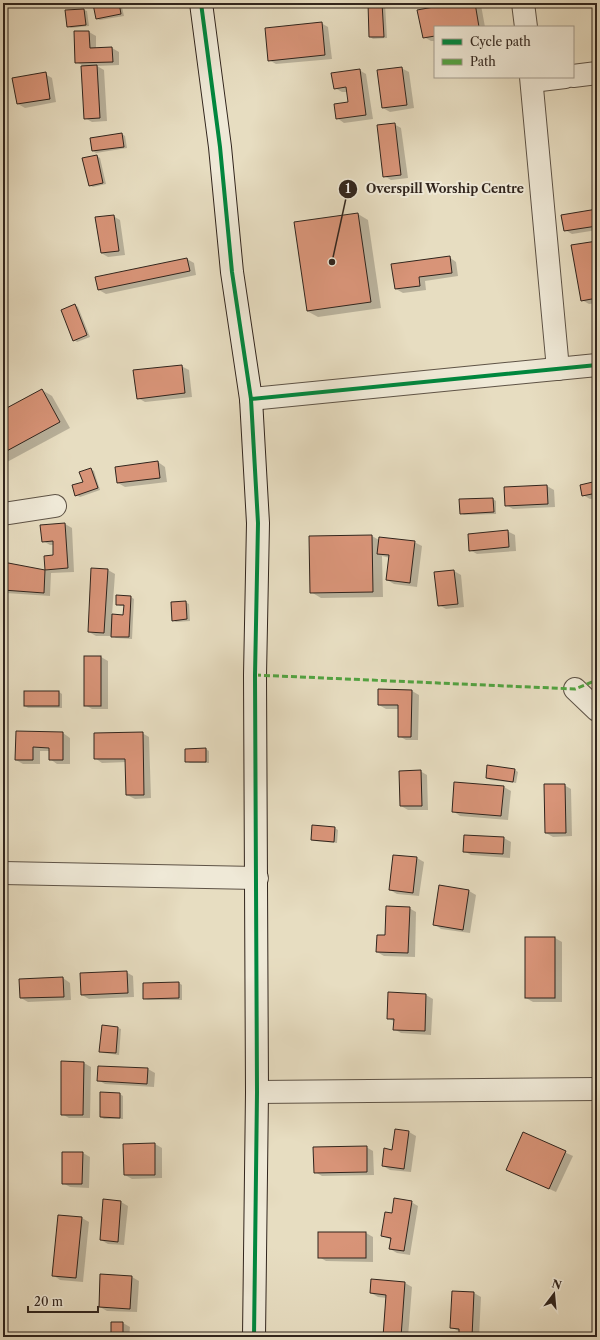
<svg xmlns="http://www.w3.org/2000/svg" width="600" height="1340" font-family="'Libre Caslon Text',serif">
<rect width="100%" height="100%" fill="#e7ddc1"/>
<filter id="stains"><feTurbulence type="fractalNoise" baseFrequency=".005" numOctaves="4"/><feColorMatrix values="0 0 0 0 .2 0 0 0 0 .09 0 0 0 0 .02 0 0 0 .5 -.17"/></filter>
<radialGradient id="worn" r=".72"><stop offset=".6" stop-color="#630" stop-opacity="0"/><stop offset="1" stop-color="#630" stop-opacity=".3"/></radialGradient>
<!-- shadow -->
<g fill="#0003">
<polygon points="103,3 121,3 124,16 100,20 97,19"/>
<polygon points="369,3 385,3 387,38 373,39 370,37"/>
<polygon points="461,3 478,3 481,5 485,27 435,27 435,41 431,41 424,37 418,11"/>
<polygon points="84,10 87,11 89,26 71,28 68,26"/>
<polygon points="321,23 328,27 332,59 276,64 269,60"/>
<polygon points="89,32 96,36 96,49 112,48 119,52 119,65 97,66 104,70 107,121 92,122 85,118 82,65 76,62"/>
<polygon points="401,68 409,72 414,108 390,112 383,108"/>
<polygon points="359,70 366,74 373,119 344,123 337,118 349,102 348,92 342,92 335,88"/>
<polygon points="45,74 52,78 56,102 25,108 18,104"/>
<polygon points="394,124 401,128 408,178 391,180 384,176"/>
<polygon points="122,134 125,136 127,148 96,153 93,151"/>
<polygon points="97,156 100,158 106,184 93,187 89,185"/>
<polygon points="597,210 597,230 572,234 565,230"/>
<polygon points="358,214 368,220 381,308 318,317 307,311"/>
<polygon points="113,216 120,220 125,255 108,257 101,253"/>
<polygon points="597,242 597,303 589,304 582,300"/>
<polygon points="449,257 456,262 458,276 425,281 426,290 403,293 396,289"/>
<polygon points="187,259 194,263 196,275 106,294 99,290"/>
<polygon points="75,305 78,307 90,337 77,342 74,340"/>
<polygon points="181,366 189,370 192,397 145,402 138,398"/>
<polygon points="42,390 52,396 70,428 7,462 3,460 3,411"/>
<polygon points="158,462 165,467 167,482 125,487 118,483"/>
<polygon points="91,469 94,471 100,490 80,497 76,495"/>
<polygon points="597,482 597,498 590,499 583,495"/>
<polygon points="547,486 554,490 555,507 513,509 506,505"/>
<polygon points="493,499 496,501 496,514 464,515 461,513"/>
<polygon points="65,524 72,528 74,572 51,573 50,596 6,593 3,592 3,563 46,571 45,557 54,556 54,545 50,545 43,541"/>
<polygon points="507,531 515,535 516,551 477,554 470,550"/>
<polygon points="372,536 379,540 414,542 422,546 417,587 394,584 387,580 390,558 382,556 383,597 321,598 311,592"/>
<polygon points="108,570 115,574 112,615 124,616 125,606 120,606 117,604 131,597 134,599 132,639 116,638 111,635 111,636 96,636 89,632"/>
<polygon points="454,571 461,575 464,607 446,609 439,605"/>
<polygon points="185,602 189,604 190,621 176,622 173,620"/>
<polygon points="101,657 108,661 108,709 92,709 85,705"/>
<polygon points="412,691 419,695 418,740 406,740 399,736 399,709 386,709 379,705"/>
<polygon points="59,692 62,694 62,708 28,708 25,706"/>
<polygon points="17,732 63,733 70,738 70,764 57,764 50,759 50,751 40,751 40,764 23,764 16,760"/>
<polygon points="142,733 149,737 151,798 135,799 127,795 127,762 102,763 95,758"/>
<polygon points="206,749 209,751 209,763 190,763 186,761 186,750"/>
<polygon points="515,770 518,772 516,783 490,780 487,778"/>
<polygon points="420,771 427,775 428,810 408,810 401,806"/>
<polygon points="564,785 571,789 572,836 553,837 546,833"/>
<polygon points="504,787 511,791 508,820 460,816 453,811"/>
<polygon points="313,826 335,828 338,830 337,843 315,841 312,840"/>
<polygon points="465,836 504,838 511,842 510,858 471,855 464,851"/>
<polygon points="417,858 424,862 419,896 397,894 390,890"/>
<polygon points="440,886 469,891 476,895 470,933 441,929 434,924"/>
<polygon points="409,908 416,912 415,957 384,956 377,952 386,936"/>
<polygon points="555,938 562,942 562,1002 533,1002 526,998"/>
<polygon points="126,972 133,976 134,997 89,999 82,995"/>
<polygon points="63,978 70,983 71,1000 28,1002 21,998 20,980"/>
<polygon points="179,983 182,985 182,1000 148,1000 144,999"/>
<polygon points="389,993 426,995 433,999 431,1035 401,1033 394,1029 395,1022 388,1018"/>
<polygon points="118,1028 121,1029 119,1055 104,1053 100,1051"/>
<polygon points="84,1063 91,1067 90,1118 69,1118 62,1114"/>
<polygon points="148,1069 155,1073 154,1087 105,1084 98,1080"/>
<polygon points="120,1094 123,1096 123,1119 104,1119 101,1117"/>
<polygon points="409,1132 416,1136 411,1172 390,1170 383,1166 393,1151"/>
<polygon points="524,1134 573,1156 556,1192 515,1173"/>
<polygon points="155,1144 162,1148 162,1178 132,1179 125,1175"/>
<polygon points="366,1147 373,1151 374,1175 322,1176 315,1172"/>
<polygon points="83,1153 90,1157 89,1188 70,1187 63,1183"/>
<polygon points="104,1200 121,1202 128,1206 124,1245 108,1244 101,1240"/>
<polygon points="411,1202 418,1206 410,1255 397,1253 390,1249 392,1240 382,1236 392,1214"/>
<polygon points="82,1218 89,1222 83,1282 60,1280 53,1275"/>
<polygon points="319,1233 366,1233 373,1237 373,1262 326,1261 319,1257"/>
<polygon points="132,1277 139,1281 137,1312 107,1311 100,1307"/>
<polygon points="405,1283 412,1287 408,1337 384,1337 387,1298 378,1297 371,1293"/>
<polygon points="474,1293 481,1297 479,1337 460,1337 460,1332 451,1327"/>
<polygon points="123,1323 130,1327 129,1337 102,1337 112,1336"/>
</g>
<!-- building -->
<g fill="#d89478" stroke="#31251d">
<polygon points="97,3 119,3 121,14 96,19 93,4"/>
<polygon points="368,3 382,3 384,37 369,37"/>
<polygon points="456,3 475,3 479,27 435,27 435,36 423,38 417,10"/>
<polygon points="84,9 86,25 67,27 65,10"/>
<polygon points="322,22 325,55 268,61 265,28"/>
<polygon points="74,31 89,31 90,48 112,47 113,62 75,63"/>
<polygon points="97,65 100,118 84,119 81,66"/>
<polygon points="402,67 407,105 382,108 377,70"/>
<polygon points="360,69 366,115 336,119 334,104 348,102 346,87 334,89 331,73"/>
<polygon points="46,72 50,99 17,104 12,78"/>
<polygon points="395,123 401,175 383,177 377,125"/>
<polygon points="122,133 124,147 92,151 90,138"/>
<polygon points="97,155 103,183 89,186 82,158"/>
<polygon points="597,209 597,226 564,231 561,215"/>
<polygon points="358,213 371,302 307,311 294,222"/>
<polygon points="114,215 119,251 101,253 95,217"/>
<polygon points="597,241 597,298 581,301 571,245"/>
<polygon points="450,256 452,273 419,277 420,286 395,289 391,264"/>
<polygon points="187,258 190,271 98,290 95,277"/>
<polygon points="75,304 87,335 73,341 61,310"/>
<polygon points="182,365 185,393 137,399 133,370"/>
<polygon points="42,389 60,422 3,453 3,410"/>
<polygon points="158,461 160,478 117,483 115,467"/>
<polygon points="91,468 98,488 75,496 72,485 83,482 79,472"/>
<polygon points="597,481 597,493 582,496 580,485"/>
<polygon points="547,485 548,504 505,506 504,487"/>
<polygon points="493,498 494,512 460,514 459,499"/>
<polygon points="65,523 68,568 45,570 44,556 53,555 53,541 42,542 40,525"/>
<polygon points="508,530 509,547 469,551 468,534"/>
<polygon points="372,535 373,592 310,593 309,536"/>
<polygon points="379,537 415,541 410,583 386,580 389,555 377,554"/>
<polygon points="3,562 45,570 44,593 3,590"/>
<polygon points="91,568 108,569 104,633 88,632"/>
<polygon points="454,570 458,604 438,606 434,572"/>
<polygon points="116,595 131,596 129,637 111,637 112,614 123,615 124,605 116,605"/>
<polygon points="186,601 187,619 172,621 171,602"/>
<rect x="84" y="656" width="17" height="50"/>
<polygon points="378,689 412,690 411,737 398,737 398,705 378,705"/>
<rect x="24" y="691" width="35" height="15"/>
<polygon points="16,731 63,732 63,760 49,760 49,748 33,747 33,760 15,760"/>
<polygon points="143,732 144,795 126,795 125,759 94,759 94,733"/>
<polygon points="206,748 206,762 185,762 185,749"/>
<polygon points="487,765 515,769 513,782 486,778"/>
<polygon points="421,770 422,806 400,806 399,771"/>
<polygon points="454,782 504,786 501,816 452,812"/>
<polygon points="544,784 565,784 566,833 545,833"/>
<polygon points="312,825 335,827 334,842 311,840"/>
<polygon points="464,835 504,837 503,854 463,852"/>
<polygon points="393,855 417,857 413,893 389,890"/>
<polygon points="439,885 469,890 463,930 433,925"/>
<polygon points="386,906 410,907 408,953 376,952 377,935 385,935"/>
<rect x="525" y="937" width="30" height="61"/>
<polygon points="127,971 128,993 81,995 80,973"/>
<polygon points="63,977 64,997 20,998 19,979"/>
<polygon points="179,982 179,998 143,999 143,983"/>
<polygon points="388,992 426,994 425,1031 393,1030 394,1019 387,1019"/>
<polygon points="102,1025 118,1027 116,1053 99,1052"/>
<polygon points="61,1061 84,1062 83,1115 61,1115"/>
<polygon points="98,1066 148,1068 147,1084 97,1081"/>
<polygon points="100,1092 120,1093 120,1118 100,1117"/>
<polygon points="395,1129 409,1131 404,1169 382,1166 384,1148 392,1150"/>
<polygon points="523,1132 566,1151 549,1189 506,1170"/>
<polygon points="155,1143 155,1175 124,1175 123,1144"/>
<polygon points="367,1146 367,1172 314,1173 313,1147"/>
<polygon points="62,1152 83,1152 82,1184 62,1184"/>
<polygon points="394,1198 412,1201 404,1251 389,1249 391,1238 381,1236 385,1212 392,1213"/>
<polygon points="103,1199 121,1201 118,1242 100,1240"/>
<polygon points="58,1215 82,1217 76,1278 52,1276"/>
<rect x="318" y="1232" width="48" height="26"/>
<polygon points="100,1274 132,1276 130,1309 99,1307"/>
<polygon points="371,1279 405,1282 401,1337 383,1337 386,1295 370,1293"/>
<polygon points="452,1291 474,1292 472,1337 459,1337 459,1329 450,1328"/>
<polygon points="111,1322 123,1322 123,1337 101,1337 101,1335 111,1335"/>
</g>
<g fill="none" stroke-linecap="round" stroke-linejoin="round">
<!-- street casing -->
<g stroke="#5e5346" stroke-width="24">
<g id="street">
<polyline points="523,3 526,27"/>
<polyline points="573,76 597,73"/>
<polyline points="531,77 558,369"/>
<polyline points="532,81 565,77"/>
<polyline points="251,399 597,365"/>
<polyline points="3,514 55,506"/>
<polyline points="575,689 597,710"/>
<polyline points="3,873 257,878"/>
<polyline points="257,1092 597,1089"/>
</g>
</g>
<!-- secondary casing -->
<g stroke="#31251d" stroke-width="24">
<polyline id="secondary" points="201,3 220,147 232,272 251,399 258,523 255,675 257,1092 254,1337"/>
</g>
<!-- street -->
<use href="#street" stroke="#efe9d7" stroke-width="22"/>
<!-- secondary -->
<use href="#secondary" stroke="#efe9d7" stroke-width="22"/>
<!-- quiet -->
<polyline stroke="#52a341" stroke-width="3" stroke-dasharray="6 3" stroke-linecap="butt" points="255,675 575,689 597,680"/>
<!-- cycleway casing -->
<g stroke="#efe9d7" stroke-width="6">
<g id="cycleway">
<polyline points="201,3 220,147 232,272 251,399 258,523 255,675 257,1092 254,1337"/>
<polyline points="251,399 597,365"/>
</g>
</g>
<!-- cycleway -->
<use href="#cycleway" stroke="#00873e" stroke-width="4"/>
</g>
<!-- callouts -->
<path fill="none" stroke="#31251d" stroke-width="1.5" d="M332 262L348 189"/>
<g fill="#31251d" stroke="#efe9d7" stroke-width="1.5">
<circle cx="332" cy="262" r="4"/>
<circle cx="348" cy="189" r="10"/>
</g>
<g font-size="12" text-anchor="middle" font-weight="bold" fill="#fff">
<text x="348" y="193">1</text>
</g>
<g font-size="12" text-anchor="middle" font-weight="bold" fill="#31251d" stroke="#efe9d7" stroke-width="4" stroke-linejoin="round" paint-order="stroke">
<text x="445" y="193">Overspill Worship Centre</text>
</g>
<!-- margin -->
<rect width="600" height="1340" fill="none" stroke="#e7ddc1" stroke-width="16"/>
<rect x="4" y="4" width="592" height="1332" fill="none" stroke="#31251d" stroke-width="2"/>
<rect x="8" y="8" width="584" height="1324" fill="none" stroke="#31251d"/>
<!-- legend -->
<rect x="434" y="26" width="140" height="52" fill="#efe9d7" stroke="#a39b8d"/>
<rect x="442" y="39" width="20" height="6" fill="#00873e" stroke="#a39b8d"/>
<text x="470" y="46" font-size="12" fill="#31251d">Cycle path</text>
<rect x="442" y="59" width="20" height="6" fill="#52a341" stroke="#a39b8d"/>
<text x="470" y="66" font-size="12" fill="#31251d">Path</text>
<!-- north arrow -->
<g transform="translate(554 1294) rotate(16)" stroke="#efe9d7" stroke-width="3" paint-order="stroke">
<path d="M0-3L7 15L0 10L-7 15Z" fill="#31251d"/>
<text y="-6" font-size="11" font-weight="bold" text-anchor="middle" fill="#31251d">N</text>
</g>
<!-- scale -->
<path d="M28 1306v6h70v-6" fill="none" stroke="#31251d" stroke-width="2"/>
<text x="34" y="1306" font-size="12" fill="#31251d" stroke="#efe9d7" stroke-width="3" paint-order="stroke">20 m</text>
<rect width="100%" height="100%" filter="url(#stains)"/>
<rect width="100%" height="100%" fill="url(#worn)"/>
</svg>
